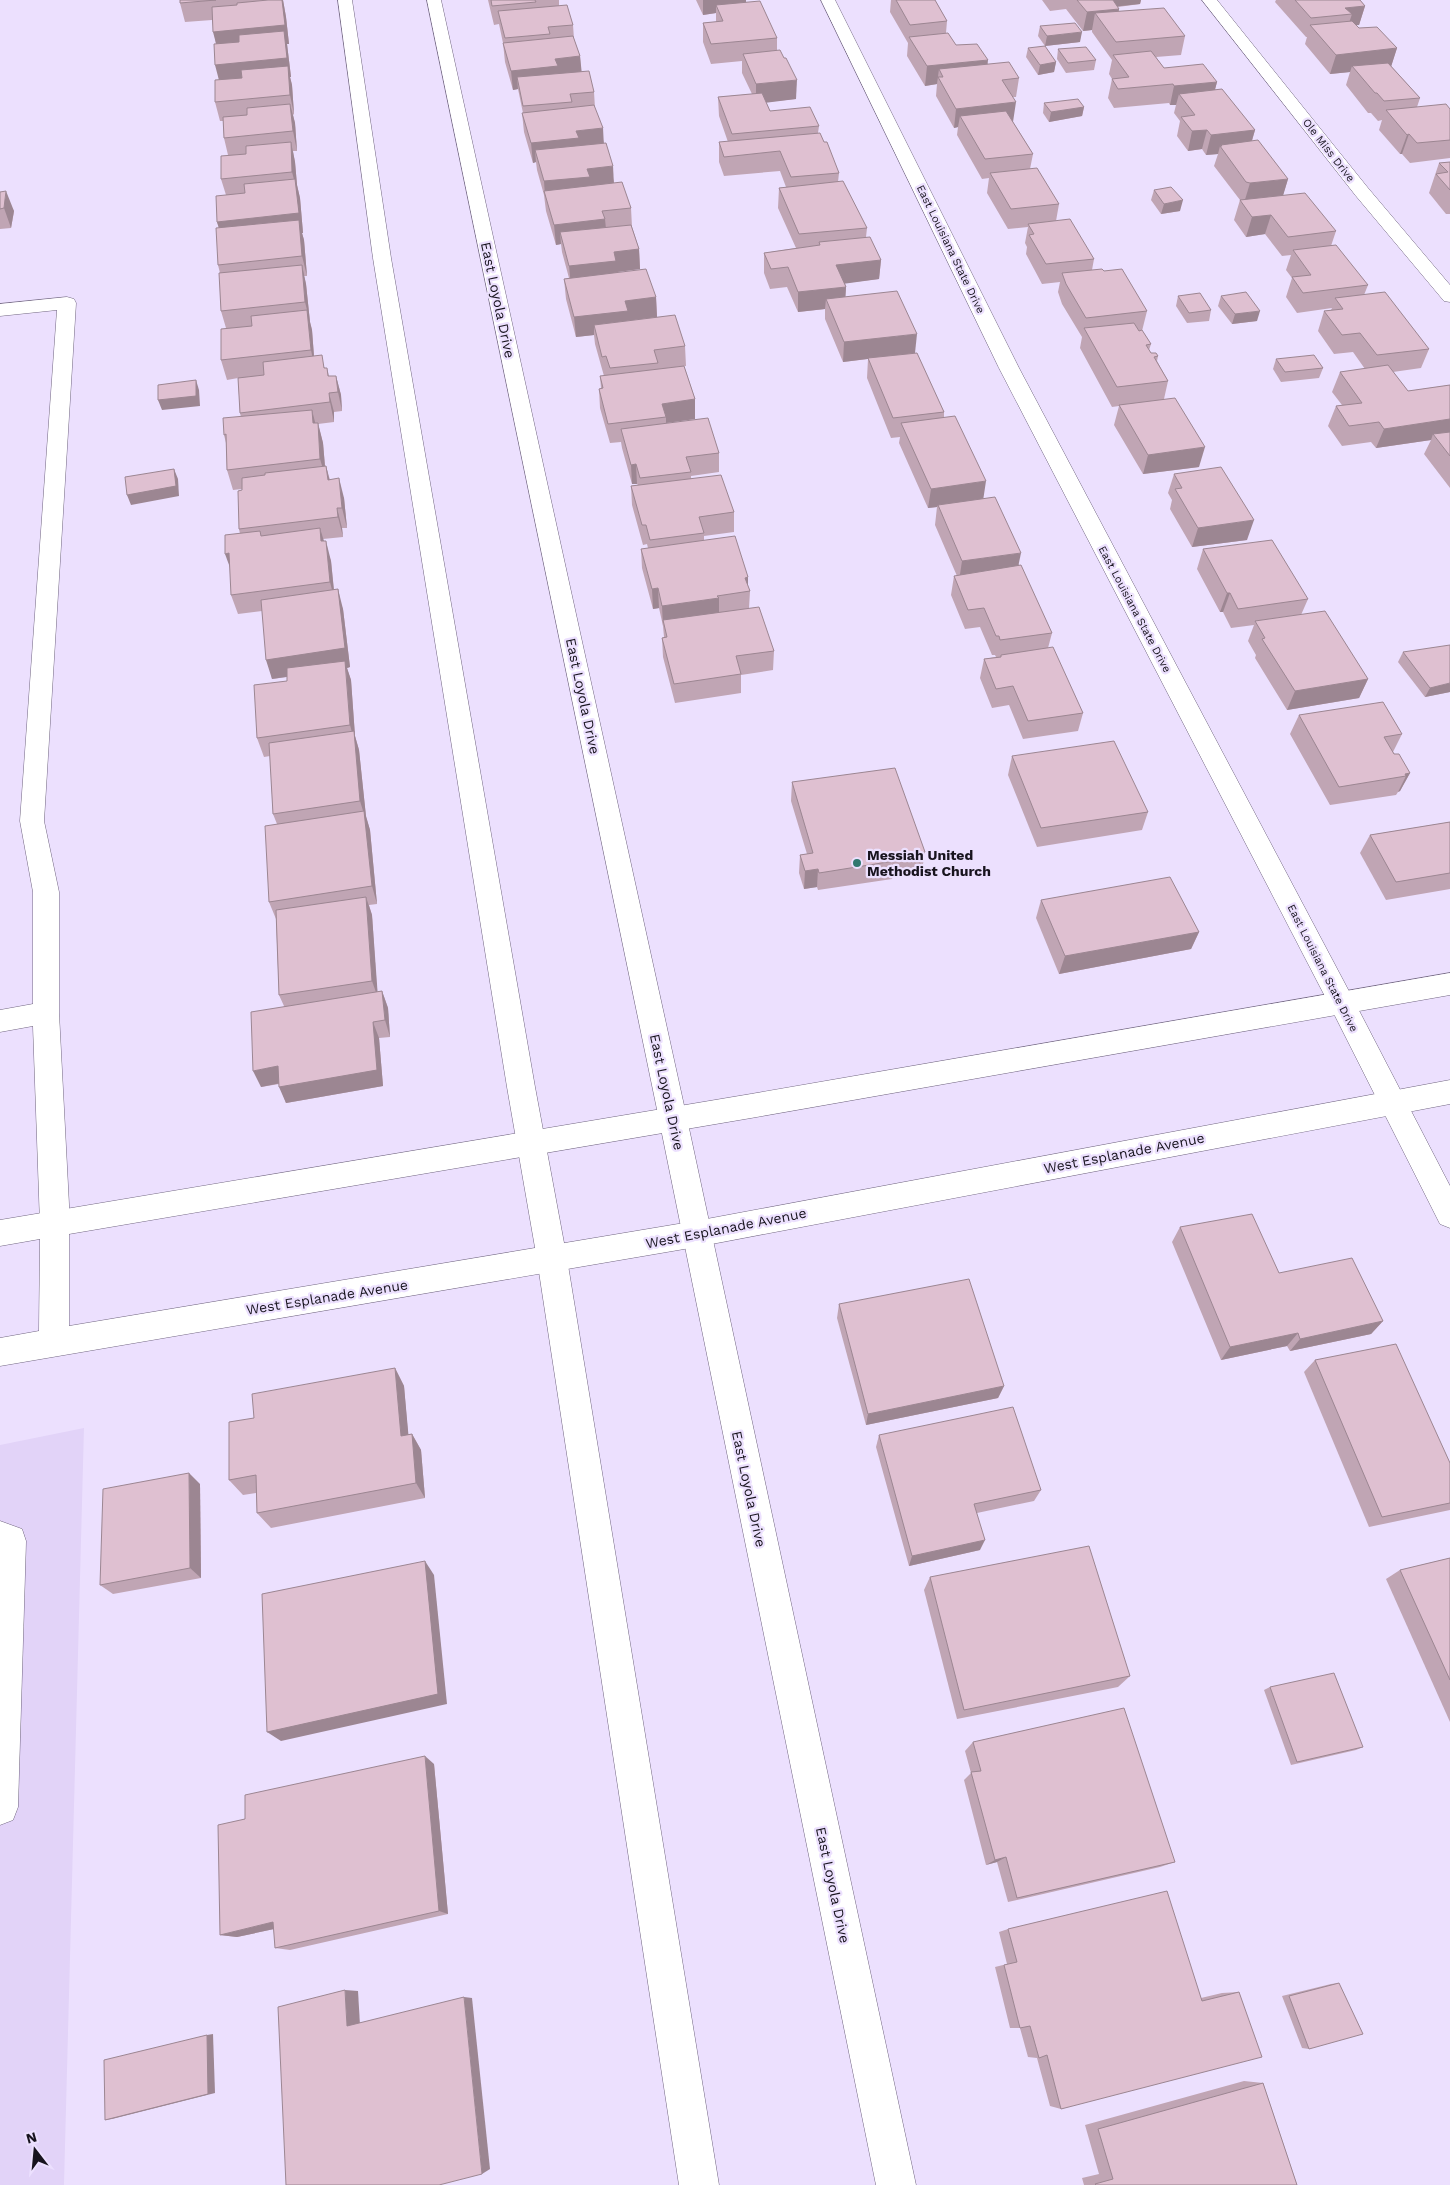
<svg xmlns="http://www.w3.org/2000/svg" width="1450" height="2185" font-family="'Work Sans',sans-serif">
<rect width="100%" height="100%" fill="#ece0fe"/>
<!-- built -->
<polygon fill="#e2d3f8" points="84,1428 64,2185 0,2185 0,1445"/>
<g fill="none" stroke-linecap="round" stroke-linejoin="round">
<!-- minor casing -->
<g stroke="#716680" stroke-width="1">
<g id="minor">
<polygon points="338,0 352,0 391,258 535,1087 567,1259 719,2185 679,2185 537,1259 507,1087 373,258"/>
<polygon points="427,0 441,0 687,1119 916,2185 876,2185 659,1119"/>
<polygon points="821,0 835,0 1019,368 1351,995 1450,1186 1450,1228 1440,1224 1331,1008 999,368"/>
<polygon points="1202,0 1217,0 1368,188 1450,285 1450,302 1444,301 1356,196"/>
<polygon points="67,297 74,299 76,303 44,821 59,892 59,1013 70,1224 65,1233 55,1237 45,1233 40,1224 33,1026 0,1032 0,1010 33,1004 33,892 20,821 57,310 0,316 0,304"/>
<polygon points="0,1521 22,1529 26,1541 18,1807 13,1820 0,1825"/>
</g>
</g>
<!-- major casing -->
<g stroke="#716680" stroke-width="1">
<polygon id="major" points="1450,973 1450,995 751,1118 69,1234 69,1326 696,1221 1450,1080 1450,1104 696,1247 0,1366 0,1338 39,1331 40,1239 0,1246 0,1220 751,1094"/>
</g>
<!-- minor -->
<use href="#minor" fill="#fff" fill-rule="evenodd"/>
<!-- major -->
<use href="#major" fill="#fff" fill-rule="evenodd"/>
</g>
<!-- wall -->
<g fill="#c0a5b4">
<polygon points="180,0 283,0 286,17 289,44 287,44 291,77 290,77 292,85 294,114 293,115 295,123 297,151 293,151 295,162 297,185 300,198 303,233 302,233 304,240 307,276 304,276 306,284 310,322 312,330 314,356 325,368 327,368 329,376 336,376 341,395 342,411 334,412 334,422 318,424 323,443 325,466 326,466 330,480 344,498 347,528 342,528 343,537 323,539 331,561 334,590 343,609 350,667 347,668 351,680 355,736 359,750 366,817 370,830 377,904 369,905 372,915 377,992 382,991 388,1008 390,1037 379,1038 383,1086 286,1103 279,1084 261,1087 284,1006 279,995 276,919 269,902 277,824 273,814 270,756 264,757 257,738 287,681 287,677 272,679 262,611 238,614 231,595 240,534 239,529 242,490 242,489 233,490 227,470 226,443 224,435 241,417 240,413 238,378 227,380 221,360 226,328 221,311 220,273 218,265 219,228 217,222 226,195 221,179 228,155 224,138 223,121 220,121 215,102 219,80 216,44 212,20 185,22 180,3"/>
<polygon points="488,0 559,0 559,6 573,25 574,39 580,56 581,72 594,92 595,108 614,183 631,208 632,227 639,249 640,269 617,272 617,273 656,297 657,317 685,346 686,366 684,366 695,399 695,419 666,423 719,453 719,472 691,476 691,478 734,512 734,532 704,536 704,540 748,577 748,586 750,591 749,608 774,651 773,670 741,675 741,693 675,703 663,657 662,638 664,637 663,626 659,608 653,609 642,568 641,549 648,548 647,544 643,545 632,505 631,486 638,485 637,484 632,484 622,448 621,442 610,443 600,408 599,389 601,388 600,376 604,376 595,344 594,335 576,337 566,299 564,279 569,278 562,252 561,244 556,245 546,211 544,195 537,170 536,162 533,163 524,132 522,113 523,113 518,89 513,90 505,62 503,43 499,24 494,25"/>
<polygon points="696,0 746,0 746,2 777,38 777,50 796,99 766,102 770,111 819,126 818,133 824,142 839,173 838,182 867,228 866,237 881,260 879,279 845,283 846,287 845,297 915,353 944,412 944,417 983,499 1019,565 1052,633 1048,648 1083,713 1078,731 1023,739 1009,705 992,708 980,678 984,659 996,657 995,655 992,655 980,627 965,629 951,595 954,576 957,576 935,525 937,507 928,508 899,443 900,437 891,438 867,378 868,359 843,362 825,319 825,309 798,312 787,287 770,289 764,273 764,253 796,248 778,208 779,188 786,187 780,171 724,176 719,162 719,142 728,142 719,116 718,97 752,94 742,73 742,61 711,64 703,42 703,23 716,22 716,13 703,15"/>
<polygon points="891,0 935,0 947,21 946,33 956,45 988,64 1019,78 1016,97 1013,97 1013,122 1033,154 1030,169 1059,204 1056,221 1094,259 1092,270 1104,271 1147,311 1142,331 1151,344 1149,350 1151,353 1158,356 1157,361 1168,381 1164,399 1199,467 1143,474 1114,425 1119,406 1112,407 1080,348 1082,337 1062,304 1058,292 1060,282 1042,284 1026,254 1027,247 1025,243 1028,227 1008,229 987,193 989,178 982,179 957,135 958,127 954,128 936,96 937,84 925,86 907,56 908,43 890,12"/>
<polygon points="1042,0 1141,0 1140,4 1118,7 1119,11 1185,36 1181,55 1156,57 1164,68 1217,82 1215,89 1255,130 1252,141 1288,179 1283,195 1336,231 1331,246 1368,285 1364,295 1429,349 1421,368 1393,372 1408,391 1450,385 1450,488 1424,454 1431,440 1376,448 1371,442 1342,446 1328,426 1336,406 1342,405 1332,392 1340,372 1365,369 1353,352 1334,354 1318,331 1324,311 1331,310 1332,308 1297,313 1286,297 1292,278 1286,270 1291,255 1282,256 1265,234 1246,237 1234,220 1240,200 1214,166 1218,154 1206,155 1202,149 1188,151 1177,136 1180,121 1174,113 1176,105 1170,105 1169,103 1114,108 1108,98 1112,79 1109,74 1112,60 1092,32 1092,30 1083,31 1066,9 1050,11"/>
<polygon points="1276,0 1360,0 1365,6 1359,25 1356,25 1359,28 1397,48 1391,66 1420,98 1417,107 1450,109 1450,158 1410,163 1402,154 1400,154 1379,130 1382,120 1378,121 1371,113 1368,113 1346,85 1350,72 1330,74 1305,44 1307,37 1306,37 1275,2"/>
<polygon points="1040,26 1080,42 1045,46 1038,36"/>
<polygon points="1028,48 1056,62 1054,72 1038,75 1026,57"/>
<polygon points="1058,49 1096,60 1094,70 1066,73 1057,59"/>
<polygon points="1044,103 1084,107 1082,116 1049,122 1043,113"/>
<polygon points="1450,162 1450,214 1446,214 1429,193 1439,163"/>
<polygon points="1154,190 1180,211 1161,214 1151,200"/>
<polygon points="0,192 14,211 11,228 0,229"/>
<polygon points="1178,296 1211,310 1209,321 1187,323 1176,306"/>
<polygon points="1221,296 1257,321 1232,324 1218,306"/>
<polygon points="1276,359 1323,368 1319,378 1281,382 1273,369"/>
<polygon points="1174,474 1247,540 1192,547 1170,509 1172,500 1168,493"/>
<polygon points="1203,549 1308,599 1301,615 1368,679 1359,698 1287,710 1255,658 1256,655 1248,641 1254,625 1231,628 1223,612 1220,612 1197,569"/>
<polygon points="1403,652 1450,692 1425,697 1398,662"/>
<polygon points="1299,715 1402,734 1393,752 1410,773 1400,791 1398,792 1396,795 1330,805 1290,734"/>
<polygon points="1012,756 1148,812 1142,830 1037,847 1008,775"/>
<polygon points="792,782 925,852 922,870 893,875 892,879 818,890 817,887 804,889 799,873 800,855 807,854 791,801"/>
<polygon points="1450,822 1450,889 1386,900 1360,853 1370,835"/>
<polygon points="1041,900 1199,932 1191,949 1059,974 1036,918"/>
<polygon points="1180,1227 1383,1321 1371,1334 1290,1351 1287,1346 1221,1360 1172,1242"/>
<polygon points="839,1304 1004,1386 998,1398 866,1425 837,1318"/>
<polygon points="1315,1360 1450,1463 1450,1510 1369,1527 1304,1372"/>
<polygon points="395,1368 404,1386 408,1434 412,1434 421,1450 425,1498 271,1528 257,1513 256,1493 243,1495 229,1480 254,1418"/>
<polygon points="879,1435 1041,1490 1034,1501 977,1513 980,1550 909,1566 876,1447"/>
<polygon points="200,1484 201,1578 113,1594 100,1585"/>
<polygon points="1450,1558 1450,1722 1386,1579 1400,1570"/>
<polygon points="930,1577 1130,1676 1118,1687 957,1719 924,1590"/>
<polygon points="1270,1687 1363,1747 1356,1750 1291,1765 1264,1690"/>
<polygon points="973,1742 1175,1862 1160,1867 1008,1902 997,1862 986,1865 964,1780 971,1773 965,1751"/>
<polygon points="434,1764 448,1914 290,1950 275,1948 274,1929 237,1937 220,1935 245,1819"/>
<polygon points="1008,1929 1201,1998 1222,1993 1239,1992 1061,2109 1050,2106 1037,2058 1028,2057 1020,2028 1010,2028 995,1967 1007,1964 999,1932"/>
<polygon points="1339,1983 1309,2049 1302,2048 1282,1996 1331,1984"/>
<polygon points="1244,2081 1263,2083 1297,2185 1084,2185 1082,2178 1099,2174 1085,2125"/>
</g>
<!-- shaded-wall -->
<g fill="#9c8692">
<polygon points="283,0 286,17 289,44 287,44 291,77 290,77 292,85 294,114 290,95 220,84 215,65 218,51 213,32"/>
<polygon points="703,0 746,0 746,10 716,5 716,13 703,15"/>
<polygon points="1104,0 1141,0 1140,4 1102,8"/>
<polygon points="1365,6 1359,25 1348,26 1352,14 1345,8"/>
<polygon points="1119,9 1115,28 1095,13 1092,30 1083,31 1087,12"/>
<polygon points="1082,32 1080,42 1045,46 1047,36"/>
<polygon points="1397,48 1391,67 1352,66 1350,72 1330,74 1336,55"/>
<polygon points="580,56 582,75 517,77 518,89 513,90 511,71 555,59"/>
<polygon points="988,60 986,79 943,77 939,69 937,84 925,86 927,66"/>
<polygon points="1056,62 1054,72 1038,75 1040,65"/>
<polygon points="797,80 796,99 756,104 756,84"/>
<polygon points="1217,82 1212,101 1179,94 1176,105 1170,105 1174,86"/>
<polygon points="1016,102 1013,122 960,116 958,127 954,128 956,109"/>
<polygon points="290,104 295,123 297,151 293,131"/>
<polygon points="1084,107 1082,116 1049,122 1051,112"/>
<polygon points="603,128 604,147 535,150 536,162 533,163 531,143 576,131"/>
<polygon points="1207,130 1202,149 1188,151 1192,131"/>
<polygon points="1255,130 1249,150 1222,146 1221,145 1220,147 1220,146 1218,154 1206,155 1211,135"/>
<polygon points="1409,134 1402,154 1400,154 1407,135"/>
<polygon points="291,142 295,162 297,185 300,198 303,233 302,233 304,240 307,276 302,256 223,241 217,222 296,187 292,172"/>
<polygon points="613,166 614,185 545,196 544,181 587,169"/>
<polygon points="1288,179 1282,199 1244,203 1250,183"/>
<polygon points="6,191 14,211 11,228 4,208"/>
<polygon points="1183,200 1180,211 1161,214 1164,204"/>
<polygon points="1271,215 1265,234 1246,237 1252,217"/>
<polygon points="605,219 607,239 560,232 561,244 556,245 554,225"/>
<polygon points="639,249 640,269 617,272 617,280 571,286 569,266 614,252"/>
<polygon points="881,260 879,279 835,285 836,265"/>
<polygon points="302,265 306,284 310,322 312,330 315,370 311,350 307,310 305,302"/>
<polygon points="846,287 845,306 826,299 825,309 798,312 798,292"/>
<polygon points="656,297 657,317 594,325 594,335 576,337 574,317 625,301"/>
<polygon points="1260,311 1257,321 1232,324 1235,314"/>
<polygon points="917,334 915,353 843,362 844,342"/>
<polygon points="336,376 341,395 342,411 338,392"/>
<polygon points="196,380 199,390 200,406 162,410 158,400"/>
<polygon points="329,393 334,412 334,422 330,402"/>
<polygon points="695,399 695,419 666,423 666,417 662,404"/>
<polygon points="312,410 317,430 313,423"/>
<polygon points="1450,419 1450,437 1433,434 1431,440 1376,448 1384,429"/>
<polygon points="318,423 323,443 326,479 320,459"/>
<polygon points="1205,447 1199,467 1143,474 1148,455"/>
<polygon points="636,464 637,484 632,484 631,465"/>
<polygon points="326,466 331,486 328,480"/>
<polygon points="174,469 178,479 179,496 131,505 127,495"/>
<polygon points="339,478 344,498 347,528 342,508"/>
<polygon points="986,481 983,501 938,505 937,507 928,508 931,489"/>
<polygon points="337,508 342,528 343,537 338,517"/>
<polygon points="1254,520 1247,540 1192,547 1198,528"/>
<polygon points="320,528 326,548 321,541"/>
<polygon points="326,541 331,561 335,602 330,582"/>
<polygon points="229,553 232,573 225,554"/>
<polygon points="1021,553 1017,572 959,581 962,561"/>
<polygon points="748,577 748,592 745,578"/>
<polygon points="658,588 659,608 653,609 652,589"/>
<polygon points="338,589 343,609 350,667 347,668 351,680 355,736 359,750 366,816 370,830 377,904 372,886 364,814 360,801 354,740 350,725 346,668 272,679 266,660"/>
<polygon points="1227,593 1230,593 1223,612 1220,612"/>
<polygon points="719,598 719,618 663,620 663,626 662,606"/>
<polygon points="1368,679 1359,698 1287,710 1295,691"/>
<polygon points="1450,683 1450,692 1425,697 1430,688"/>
<polygon points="1410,773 1400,791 1398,792 1406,776 1405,774"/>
<polygon points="818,869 817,887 804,889 805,871"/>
<polygon points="366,897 372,915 378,998 372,981"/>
<polygon points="1199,932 1191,949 1059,974 1065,956"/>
<polygon points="382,991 388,1008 390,1037 385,1020"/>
<polygon points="373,1022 379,1038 383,1086 286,1103 279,1087"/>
<polygon points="278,1066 286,1082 261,1087 253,1071"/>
<polygon points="1383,1321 1371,1334 1290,1351 1300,1339"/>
<polygon points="1298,1333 1287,1346 1221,1360 1230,1347"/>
<polygon points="395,1368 404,1386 410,1452 401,1436"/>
<polygon points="1004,1386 998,1398 866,1425 868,1414"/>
<polygon points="412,1434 421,1450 425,1498 416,1483"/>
<polygon points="189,1473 200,1484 201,1578 190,1568"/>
<polygon points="985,1540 980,1550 909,1566 912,1556"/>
<polygon points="425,1561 434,1575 447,1704 281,1741 267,1732"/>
<polygon points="425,1756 434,1764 448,1914 439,1911"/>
<polygon points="1006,1857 997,1862 986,1865 995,1860"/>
<polygon points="273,1922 288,1926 237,1937 220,1935"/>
<polygon points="345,1990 358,1991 360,2025 347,2026"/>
<polygon points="464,1997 472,1998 490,2169 482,2174"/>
<polygon points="213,2034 215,2093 112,2119 105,2120 207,2035"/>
</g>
<!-- building -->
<g fill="#dfc0d1" stroke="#9c8692">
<polygon points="180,0 216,0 180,3"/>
<polygon points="268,0 282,0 285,25 213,32 212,7 237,5 237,3"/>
<polygon points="491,0 535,0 536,2 492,6"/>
<polygon points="896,0 935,0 947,21 910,25"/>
<polygon points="1077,0 1113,0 1119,9 1087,12"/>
<polygon points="1295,0 1360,0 1365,6 1345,8 1352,14 1311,18"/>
<polygon points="760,1 777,38 711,44 703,23 723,21 716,5"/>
<polygon points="567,5 573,25 548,27 550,34 505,38 498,11"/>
<polygon points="1164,8 1185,36 1116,42 1095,13"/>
<polygon points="1352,21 1359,28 1377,27 1397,48 1336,55 1310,25"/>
<polygon points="1075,23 1082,32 1047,36 1040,26"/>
<polygon points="284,31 287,58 215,65 214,44 239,42 239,35"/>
<polygon points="948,33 956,45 977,44 988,60 927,66 909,37"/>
<polygon points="573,36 580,56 555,59 558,66 511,71 503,43"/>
<polygon points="1045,46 1056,62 1040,65 1028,48"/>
<polygon points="1086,47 1096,60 1068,63 1058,49"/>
<polygon points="780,50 784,58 786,58 797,80 756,84 743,54"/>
<polygon points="1151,51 1164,68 1203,64 1217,82 1174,86 1173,84 1118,89 1112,79 1129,77 1113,55"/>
<polygon points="1009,62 1019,78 1002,80 1016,102 956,109 938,77 943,77 939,69"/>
<polygon points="1388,63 1420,98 1384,101 1377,93 1375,93 1352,66"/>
<polygon points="288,66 290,95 215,102 215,80 242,78 241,70"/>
<polygon points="589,71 594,92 570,94 572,102 523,106 517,77"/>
<polygon points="1222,89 1255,130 1211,135 1207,130 1192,131 1181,117 1195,115 1179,94"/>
<polygon points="762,93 770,111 810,107 819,126 732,134 718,97"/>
<polygon points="1078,99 1084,107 1051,112 1044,103"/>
<polygon points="290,104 293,131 224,138 223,117 247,115 247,108"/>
<polygon points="1446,104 1450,109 1450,140 1417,143 1409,134 1407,135 1386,110"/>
<polygon points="594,105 603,128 576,131 579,138 531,143 522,113"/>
<polygon points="1006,111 1033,154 985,159 960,116"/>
<polygon points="820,133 824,142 827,142 839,173 791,177 780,151 724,157 719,142"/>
<polygon points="1258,140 1288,179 1250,183 1246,182 1220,146 1222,146 1221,145"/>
<polygon points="291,142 292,172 221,179 221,156 246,154 246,146"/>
<polygon points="606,143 613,166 587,169 590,177 544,181 535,150"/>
<polygon points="1450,162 1450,190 1436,174 1448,172 1439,163"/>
<polygon points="1037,168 1059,204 1011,209 990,173"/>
<polygon points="295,179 299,213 217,222 216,196 245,193 244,184"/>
<polygon points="843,181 867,228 799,234 779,188"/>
<polygon points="622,182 631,208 602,211 605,219 554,225 544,191"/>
<polygon points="1171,187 1183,200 1164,204 1154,190"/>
<polygon points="6,191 4,208 0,209 0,192"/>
<polygon points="1305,193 1336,231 1288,237 1271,215 1252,217 1240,200"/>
<polygon points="1070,219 1094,259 1046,264 1029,235 1034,234 1028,224"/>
<polygon points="299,220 302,256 218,265 216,228"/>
<polygon points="631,225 639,249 614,252 616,261 569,266 560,232"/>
<polygon points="870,237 881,260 836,265 846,287 798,292 788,267 771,269 764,253 820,245 819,242"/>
<polygon points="1336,245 1368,285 1303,293 1292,277 1311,275 1293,250"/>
<polygon points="302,265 305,302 221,311 219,273"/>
<polygon points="646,269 656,297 625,301 628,311 574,317 564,279"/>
<polygon points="1102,269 1104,271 1122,269 1147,311 1086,318 1066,284 1062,273"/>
<polygon points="897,291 917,334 844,342 826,299"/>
<polygon points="1246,292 1260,311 1235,314 1221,296"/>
<polygon points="1385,292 1429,349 1377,355 1360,333 1342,335 1324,311 1343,309 1335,298"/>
<polygon points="1200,293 1211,310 1189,313 1178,296"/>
<polygon points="307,310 311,350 221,360 221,329 252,326 251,316"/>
<polygon points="675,315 685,346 654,350 658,363 610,368 606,356 602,357 594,325"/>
<polygon points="1134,323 1139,331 1142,330 1151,344 1146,345 1151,353 1156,353 1158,356 1154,357 1168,381 1117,387 1084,328"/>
<polygon points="917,353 944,412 893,418 868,358"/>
<polygon points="322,355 324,368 327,368 328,376 336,376 338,392 329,393 330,402 240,413 238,378 264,375 263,362"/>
<polygon points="1314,355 1323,368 1285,372 1276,359"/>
<polygon points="1388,365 1408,391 1450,385 1450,419 1384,429 1379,422 1349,426 1336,406 1362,403 1340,372"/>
<polygon points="684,366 695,399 662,404 666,417 608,424 599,389 603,388 600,376"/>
<polygon points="196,380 196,396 158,400 158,385"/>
<polygon points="1175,398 1205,447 1148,455 1119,405"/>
<polygon points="312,410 313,423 318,423 320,459 227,470 226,434 224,435 223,418"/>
<polygon points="955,416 986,481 931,489 901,423"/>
<polygon points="708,418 719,453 686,457 691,472 640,478 636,464 631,465 621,429"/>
<polygon points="1450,432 1450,456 1433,434"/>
<polygon points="326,466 328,480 339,478 342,508 337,508 338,517 239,529 238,491 242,490 242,478 265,475 265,473"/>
<polygon points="1221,467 1254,520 1198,528 1175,489 1182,488 1174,474"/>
<polygon points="174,469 176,486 127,495 125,477"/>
<polygon points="721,475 734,512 699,517 704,533 650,540 646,525 642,525 631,486"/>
<polygon points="995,497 1021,553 962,561 938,505"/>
<polygon points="320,528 321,541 326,541 330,582 231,595 229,553 225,554 225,535 260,531 261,536"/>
<polygon points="735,536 748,577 745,578 750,591 717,596 719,598 662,606 658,588 652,589 641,549"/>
<polygon points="1272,540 1308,599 1238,609 1230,593 1227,593 1203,549"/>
<polygon points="1021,565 1052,633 1000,640 999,636 996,636 984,608 968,610 954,576"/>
<polygon points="338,589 345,648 266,660 261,600"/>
<polygon points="759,607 774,651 736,656 741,674 674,684 662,638 667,637 663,620"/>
<polygon points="1325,611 1368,679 1295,691 1262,639 1265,638 1255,621"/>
<polygon points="1450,645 1450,683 1430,688 1403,652"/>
<polygon points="1053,647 1083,713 1028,721 1013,686 996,689 984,659 1001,657 1001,655"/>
<polygon points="345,661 350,725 257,738 254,685 287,681 287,668"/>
<polygon points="1383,702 1402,734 1384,737 1394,754 1399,754 1410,773 1405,774 1406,776 1339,787 1299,715"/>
<polygon points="354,731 360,801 273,814 269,743"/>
<polygon points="1114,741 1148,812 1041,828 1012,756"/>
<polygon points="895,768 925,852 893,857 894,861 819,873 818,869 805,871 800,855 813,853 792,782"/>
<polygon points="364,811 372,886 269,902 265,826"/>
<polygon points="1450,822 1450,873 1396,882 1370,835"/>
<polygon points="1170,877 1199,932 1065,956 1041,900"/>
<polygon points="366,897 372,981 279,995 276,910"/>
<polygon points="382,991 385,1020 373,1022 377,1070 279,1087 278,1066 253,1071 251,1012"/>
<polygon points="1252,1214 1279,1273 1352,1258 1383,1321 1300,1339 1298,1333 1230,1347 1180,1227"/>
<polygon points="969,1279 1004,1386 868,1414 839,1304"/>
<polygon points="1396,1344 1450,1463 1450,1503 1382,1517 1315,1360"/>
<polygon points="395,1368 401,1436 412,1434 416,1483 257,1513 256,1475 229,1480 229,1422 254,1418 252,1394"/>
<polygon points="1013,1407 1041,1490 974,1504 985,1540 912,1556 879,1435"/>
<polygon points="189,1473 190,1568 100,1585 103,1489"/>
<polygon points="1089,1546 1130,1676 964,1710 930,1577"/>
<polygon points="1450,1558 1450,1680 1400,1570"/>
<polygon points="425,1561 438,1694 267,1732 262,1594"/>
<polygon points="1334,1673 1363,1747 1297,1762 1270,1687"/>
<polygon points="1124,1708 1175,1862 1017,1898 1006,1857 995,1860 971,1772 981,1771 973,1742"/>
<polygon points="425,1756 439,1911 275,1948 273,1922 220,1935 218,1825 245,1819 245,1795"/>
<polygon points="1167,1891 1202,2001 1239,1992 1262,2057 1061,2109 1047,2055 1039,2058 1030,2026 1020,2028 1004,1965 1017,1962 1008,1929"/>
<polygon points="1339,1983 1363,2034 1309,2049 1289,1996"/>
<polygon points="345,1990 347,2026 464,1997 482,2174 439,2185 286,2185 278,2007"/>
<polygon points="207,2035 208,2094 105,2120 104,2060"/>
<polygon points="1263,2083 1297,2185 1096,2185 1095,2184 1113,2179 1098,2129"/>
</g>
<!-- markers -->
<circle fill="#30786f" stroke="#ece0fe" stroke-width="2" cx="857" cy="863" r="5"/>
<g text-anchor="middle" stroke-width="4.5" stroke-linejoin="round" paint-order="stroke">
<!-- far-street labels -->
<g font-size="11" fill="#18141e" stroke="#ece0fe">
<text transform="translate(1329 150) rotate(52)" y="4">Ole Miss Drive</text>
<text transform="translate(951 249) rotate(64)" y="4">East Louisiana State Drive</text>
<text transform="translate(1135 609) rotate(62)" y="4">East Louisiana State Drive</text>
<text transform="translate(1323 968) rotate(63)" y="4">East Louisiana State Drive</text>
</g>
<!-- street labels -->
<g font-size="14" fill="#18141e" stroke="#ece0fe">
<text transform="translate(498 300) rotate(78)" y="5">East Loyola Drive</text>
<text transform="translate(583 696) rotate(78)" y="5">East Loyola Drive</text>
<text transform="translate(667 1092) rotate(78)" y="5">East Loyola Drive</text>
<text transform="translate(1124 1153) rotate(-11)" y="5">West Esplanade Avenue</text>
<text transform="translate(726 1228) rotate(-11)" y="5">West Esplanade Avenue</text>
<text transform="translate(327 1297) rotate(-9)" y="5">West Esplanade Avenue</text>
<text transform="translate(749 1489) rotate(78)" y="5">East Loyola Drive</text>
<text transform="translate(833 1885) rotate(78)" y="5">East Loyola Drive</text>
</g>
<!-- poi labels -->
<g font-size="14" font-weight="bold" fill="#18141e" stroke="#ece0fe" text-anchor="start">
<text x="867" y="860">Messiah United<tspan x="867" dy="16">Methodist Church</tspan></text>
</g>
</g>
<!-- north arrow -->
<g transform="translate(35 2150) rotate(344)" stroke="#ece0fe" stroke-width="4" paint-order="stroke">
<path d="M0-4L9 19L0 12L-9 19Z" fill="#18141e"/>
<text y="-8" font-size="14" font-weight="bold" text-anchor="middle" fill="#18141e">N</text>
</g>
</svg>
